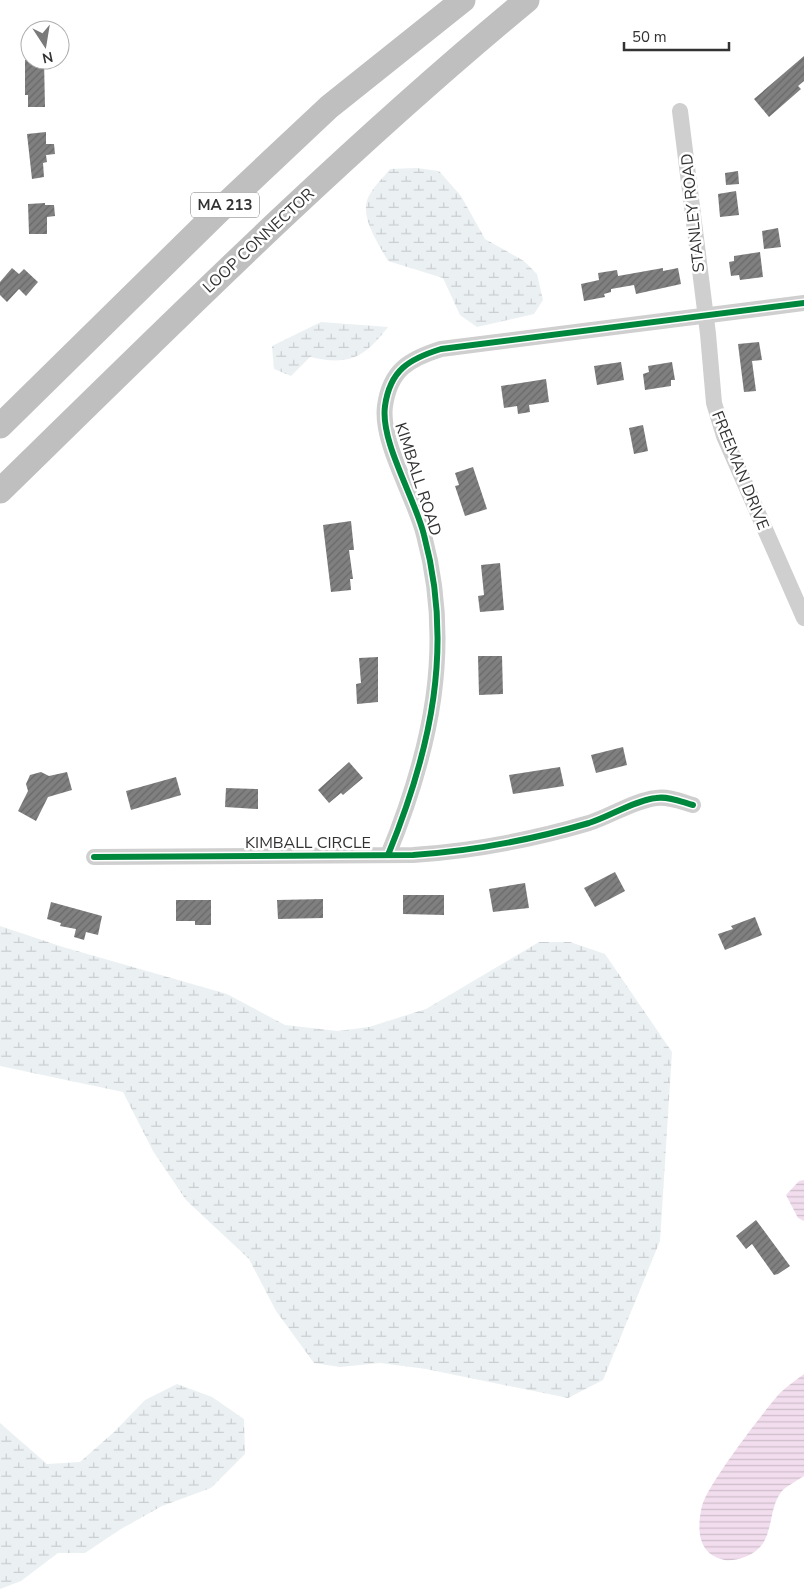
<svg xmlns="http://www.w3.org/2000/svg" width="804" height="1589" font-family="'Nunito Sans',sans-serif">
<defs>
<pattern id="wetland-marsh" width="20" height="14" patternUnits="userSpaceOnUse" patternTransform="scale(1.25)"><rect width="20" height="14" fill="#ebf0f2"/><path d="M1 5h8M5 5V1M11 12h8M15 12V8" fill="none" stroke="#caced0"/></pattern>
<pattern id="water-rules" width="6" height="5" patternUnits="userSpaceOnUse" patternTransform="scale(1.25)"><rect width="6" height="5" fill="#f1dded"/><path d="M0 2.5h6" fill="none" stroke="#cfbecc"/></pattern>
<pattern id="building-hatch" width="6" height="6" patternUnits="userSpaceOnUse" patternTransform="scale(1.25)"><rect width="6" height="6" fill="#808080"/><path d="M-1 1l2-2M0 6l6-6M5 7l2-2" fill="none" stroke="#696969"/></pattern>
</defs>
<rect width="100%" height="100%" fill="#fff"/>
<!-- wetland -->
<g fill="url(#wetland-marsh)">
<path d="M416,168L439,171L461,196L485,239L524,261L537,274L543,300L534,314L477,327L460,315L443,278L388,261C378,243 357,214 370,194C375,185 384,177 390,169Z"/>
<path d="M321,322L388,327C364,358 349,366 310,357L291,376L274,369L272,346Z"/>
<polygon points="0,926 63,947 227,994 285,1025 338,1031 369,1027 426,1009 539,942 570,942 605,954 672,1052 660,1241 603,1380 568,1398 426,1369 380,1363 340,1367 314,1363 276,1311 249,1259 186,1200 153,1151 123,1092 0,1066"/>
<polygon points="177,1384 212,1397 244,1419 245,1454 211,1488 162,1506 121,1529 85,1553 58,1553 21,1581 0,1589 0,1423 47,1464 80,1462 114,1432 145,1400"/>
</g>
<!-- water -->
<g fill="url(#water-rules)">
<polygon points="804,1180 804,1221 798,1218 786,1195 799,1181"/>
<path d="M804,1374V1476C797,1481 788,1485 782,1491C768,1508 774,1536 757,1550C749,1557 731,1563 721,1559C697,1552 697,1527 702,1506C707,1485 764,1411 780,1393C787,1386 796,1380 804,1374Z"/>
</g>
<!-- building -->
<g fill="url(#building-hatch)">
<polygon points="804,56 804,81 798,86 801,89 769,117 754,99"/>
<polygon points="25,60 44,60 45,107 28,107 28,95 25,95"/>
<polygon points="46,132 46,144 54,144 55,154 46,155 47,162 43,163 44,177 32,179 27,134"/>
<polygon points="738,171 739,184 726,185 725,173"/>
<polygon points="736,191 739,215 720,217 718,194"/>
<polygon points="45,203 45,205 54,205 55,216 47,217 47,234 29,234 28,204"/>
<polygon points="778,228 781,247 764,249 762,231"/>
<polygon points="760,252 763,277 740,280 739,275 731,276 729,262 734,261 734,256"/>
<polygon points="12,268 19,274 24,269 38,282 26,296 19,289 7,302 0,295 0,282"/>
<polygon points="663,268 663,271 678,268 681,284 636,294 634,285 611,289 611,292 604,294 605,297 584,301 581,284 599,280 598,273 617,270 618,276"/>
<polygon points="759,342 762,360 752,361 756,391 744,392 738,344"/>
<polygon points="621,362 624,380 597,385 594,366"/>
<polygon points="672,362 675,380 671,380 671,386 645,390 643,374 649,372 648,366"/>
<polygon points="546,379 549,402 529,405 530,412 518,414 517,406 504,408 501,386"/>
<polygon points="643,425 648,451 634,454 629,428"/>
<polygon points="473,467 487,509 465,516 455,486 459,485 455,473"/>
<polygon points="351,521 354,550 349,550 353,579 350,579 351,590 331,592 323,525"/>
<polygon points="500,563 504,610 480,612 478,596 484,595 481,565"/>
<polygon points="478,656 502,656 503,694 479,695"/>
<polygon points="378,657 378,702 357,704 356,684 361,683 359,658"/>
<polygon points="623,747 627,765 596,773 591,755"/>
<polygon points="349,762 363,778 343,795 341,793 329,803 318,790"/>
<polygon points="560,767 564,786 513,794 509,775"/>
<polygon points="41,772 49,776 67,772 72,790 48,797 36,821 18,811 28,791 26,784 30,775"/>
<polygon points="176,777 181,795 131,810 126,791"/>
<polygon points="226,788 258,789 258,809 225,807"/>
<polygon points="615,872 625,891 595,907 584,888"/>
<polygon points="525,883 529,908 493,912 489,889"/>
<polygon points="403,895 444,895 444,915 403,914"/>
<polygon points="323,899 323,918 278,919 277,900"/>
<polygon points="176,900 211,900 211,925 195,925 195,921 176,921"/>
<polygon points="51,902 102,916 98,935 86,932 84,940 74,937 76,929 60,926 61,923 47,919"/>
<polygon points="755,917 762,935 725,950 718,934 733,929 731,926"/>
<polygon points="756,1220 790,1266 778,1274 774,1275 752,1244 746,1249 736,1236"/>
</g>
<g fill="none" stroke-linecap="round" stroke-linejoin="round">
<!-- minor -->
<g stroke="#cfcfcf" stroke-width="16">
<polyline points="680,111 708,334 714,403 724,436 804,618"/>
<path d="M388,855C431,750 454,647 424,535C415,498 380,442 385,406C390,370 409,359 441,349L804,303"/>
<path d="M94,857L413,855C473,851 531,840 589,823C611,816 633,801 656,798C669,796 682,802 693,805"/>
</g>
<!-- highway -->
<g stroke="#bfbfbf" stroke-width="25">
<polyline points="0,426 229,201 329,107 463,0"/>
<path d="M0,491C172,323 342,153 527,0"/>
</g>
<!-- cycleway casing -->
<g stroke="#fff" stroke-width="9">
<g id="cycleway">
<path d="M388,855C431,750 454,647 424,535C415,498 380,442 385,406C390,370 409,359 441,349L804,303"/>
<path d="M94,857L413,855C473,851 531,840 589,823C611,816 633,801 656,798C669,796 682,802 693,805"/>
</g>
</g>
<!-- cycleway -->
<use href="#cycleway" stroke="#00873e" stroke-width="6"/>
</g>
<g text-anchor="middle" stroke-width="5" stroke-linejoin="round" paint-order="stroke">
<!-- shield labels -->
<rect fill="#fff" stroke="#707070" stroke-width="1" x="191" y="192.5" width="68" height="25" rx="4"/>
<g font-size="15" font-weight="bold" fill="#323232">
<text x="225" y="210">MA 213</text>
</g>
<!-- street labels -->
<g font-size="16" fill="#323232" stroke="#fff">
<text transform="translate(692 213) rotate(-96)" y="6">STANLEY ROAD</text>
<text transform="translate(258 240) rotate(-43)" y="6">LOOP CONNECTOR</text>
<text transform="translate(741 470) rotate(68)" y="6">FREEMAN DRIVE</text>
<text transform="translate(419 479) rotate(72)" y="6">KIMBALL ROAD</text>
<text x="308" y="848">KIMBALL CIRCLE</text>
</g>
</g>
<!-- north arrow -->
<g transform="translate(45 45) rotate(168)"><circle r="24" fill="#ffffff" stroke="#adadad"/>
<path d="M0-4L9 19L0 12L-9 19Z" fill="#7a7a7a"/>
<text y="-8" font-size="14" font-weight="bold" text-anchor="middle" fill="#323232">N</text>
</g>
<!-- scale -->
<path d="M624 42v8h105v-8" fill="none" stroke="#323232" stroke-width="2.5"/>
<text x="632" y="42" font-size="15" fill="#323232" stroke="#ffffff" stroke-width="4" paint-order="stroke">50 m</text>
</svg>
